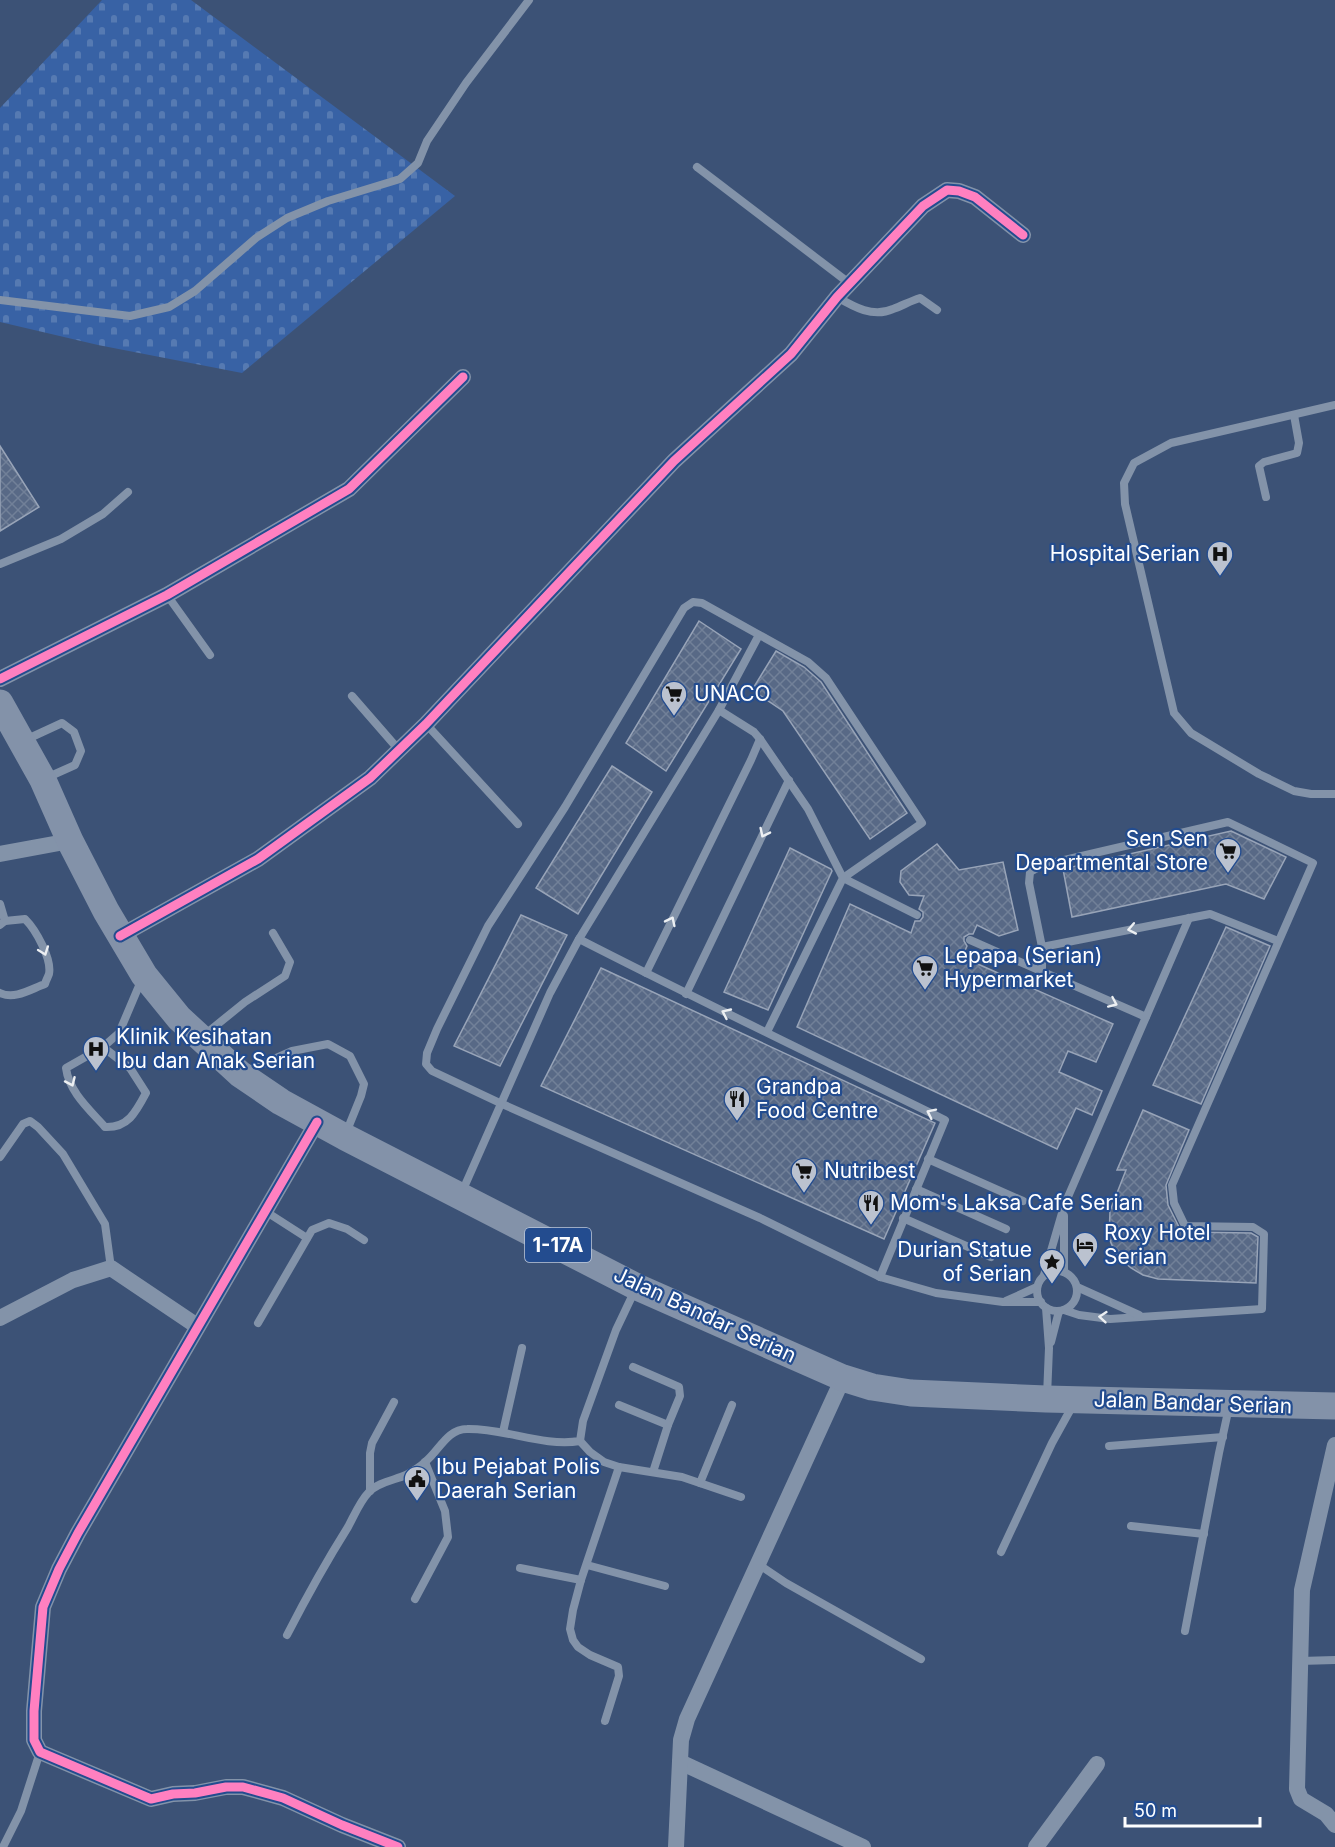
<svg xmlns="http://www.w3.org/2000/svg" width="1335" height="1847" font-family="Inter,sans-serif">
<defs>
<pattern id="cemetery-stones" width="16" height="16" patternUnits="userSpaceOnUse" patternTransform="scale(1.5)"><rect width="16" height="16" fill="#3862a5"/><path d="M2 7V4a2 2 0 0 1 4 0v3zM10 15v-3a2 2 0 0 1 4 0v3z" fill="#567ab2"/></pattern>
<pattern id="building-cross-hatch" width="8" height="8" patternUnits="userSpaceOnUse" patternTransform="scale(1.5)"><rect width="8" height="8" fill="#586986"/><path d="M0 0l8 8M0 8l8-8" fill="none" stroke="#718098"/></pattern>
</defs>
<rect width="100%" height="100%" fill="#3c5276"/>
<!-- cemetery -->
<polygon fill="url(#cemetery-stones)" points="102,0 191,0 455,196 242,373 98,345 0,322 0,108"/>
<!-- building -->
<g fill="url(#building-cross-hatch)" stroke="#98a4b8" stroke-width="1.5">
<polygon points="0,446 39,507 0,531"/>
<polygon points="699,621 741,649 666,771 626,743"/>
<polygon points="776,651 804,667 821,682 907,813 870,839 783,711 752,690"/>
<polygon points="612,766 652,792 578,914 536,888"/>
<polygon points="1231,831 1286,857 1264,899 1226,884 1072,917 1063,869"/>
<polygon points="937,844 959,870 1003,862 1018,930 999,936 977,925 973,934 969,934 964,937 964,941 967,946 962,957 1113,1024 1096,1062 1068,1051 1059,1072 1102,1091 1092,1115 1076,1108 1057,1149 797,1027 850,904 911,933 915,921 920,921 923,917 923,912 919,909 924,896 909,895 900,882 901,871"/>
<polygon points="790,848 831,869 832,871 768,1010 724,992"/>
<polygon points="521,915 567,935 500,1066 454,1046"/>
<polygon points="1226,927 1270,946 1201,1104 1153,1085"/>
<polygon points="601,968 935,1123 884,1239 541,1086"/>
<polygon points="1143,1110 1189,1130 1166,1185 1168,1205 1180,1229 1185,1232 1251,1233 1258,1237 1256,1283 1158,1279 1143,1275 1131,1268 1122,1260 1114,1250 1109,1238 1110,1211 1126,1170 1117,1170"/>
</g>
<g fill="none" stroke-linecap="round" stroke-linejoin="round">
<!-- service -->
<g stroke="#8393a9" stroke-width="8">
<polyline points="697,167 849,283"/>
<path d="M837,297C854,307 873,318 893,309C902,306 910,301 920,298L937,310"/>
<polyline points="0,300 130,316 169,307 195,291 256,238 287,218 328,201 400,179 418,163 427,141 466,83 529,0"/>
<polyline points="1335,405 1171,443 1134,463 1124,483 1125,504 1174,713 1191,733 1259,774 1294,791 1311,794 1335,794"/>
<polyline points="1266,497 1259,466 1264,462 1297,453 1299,443 1294,415"/>
<polyline points="0,564 61,539 103,514 128,492"/>
<polyline points="167,595 210,655"/>
<polyline points="352,696 399,750"/>
<polyline points="719,710 759,635"/>
<polyline points="426,724 518,824"/>
<polyline points="23,741 62,723 74,732 81,751 75,765 46,778"/>
<polyline points="0,904 5,921"/>
<polyline points="917,915 843,878 922,823 826,678 808,662 702,603 693,602 684,608 565,807 488,926 437,1029 427,1053 426,1064 432,1071 500,1103 760,1218 880,1277 936,1293 1003,1302 1041,1302"/>
<path d="M0,925L5,921L25,919C36,930 52,959 49,974C48,977 46,980 45,984C31,989 15,1000 0,993"/>
<path d="M579,939C700,1001 823,1060 945,1120L880,1277"/>
<polyline points="970,940 1146,1017"/>
<polyline points="1042,947 1210,914 1278,941"/>
<polyline points="1042,971 1042,947 1029,883 1030,872 1043,865 1228,822 1313,863 1172,1185 1174,1203 1185,1226 1253,1227 1264,1234 1262,1309 1110,1319 1079,1315 1064,1310"/>
<polyline points="646,973 751,760 760,739"/>
<polyline points="686,994 789,780"/>
<polyline points="203,1036 245,1002 285,976 290,962 273,933"/>
<path d="M103,1047L130,1068L146,1093C136,1112 128,1128 105,1127C90,1110 69,1092 66,1068L103,1047L119,1033L141,981"/>
<polyline points="245,1072 292,1051 328,1044 350,1056 364,1084 361,1096 346,1133"/>
<polyline points="0,1157 23,1124 30,1121 38,1127 63,1154 105,1224 111,1268"/>
<polyline points="928,1159 1023,1201"/>
<polyline points="916,1189 1006,1229"/>
<polyline points="462,1192 550,993 579,939 719,710 754,732 760,739 808,809 843,878 767,1032"/>
<polyline points="265,1211 307,1238"/>
<polyline points="903,1218 991,1257"/>
<circle cx="1057" cy="1291" r="20"/>
<polyline points="1064,1271 1064,1216"/>
<polyline points="1044,1275 1064,1206 1189,918"/>
<polyline points="1077,1287 1139,1315"/>
<polyline points="1006,1301 1037,1287"/>
<polyline points="1046,1308 1049,1348 1047,1396"/>
<polyline points="258,1323 312,1230 329,1223 347,1229 364,1240"/>
<polyline points="1051,1342 1059,1311"/>
<polyline points="633,1367 679,1387 680,1396 668,1425"/>
<polyline points="619,1405 668,1425 653,1472"/>
<polyline points="503,1432 522,1348"/>
<polyline points="580,1441 590,1452 604,1462 619,1467 682,1477 741,1497"/>
<polyline points="1109,1446 1223,1437"/>
<polyline points="700,1483 732,1405"/>
<polyline points="370,1491 370,1453 372,1443 394,1402"/>
<polyline points="1131,1526 1204,1534"/>
<polyline points="1001,1552 1052,1443 1073,1405"/>
<polyline points="758,1564 786,1583 921,1659"/>
<polyline points="587,1565 665,1586"/>
<polyline points="520,1568 581,1580"/>
<polyline points="415,1599 448,1537 445,1511 425,1462"/>
<polyline points="1185,1631 1219,1453 1229,1407"/>
<path d="M287,1635C306,1598 326,1562 348,1527C354,1516 360,1501 369,1492C378,1482 395,1480 406,1475C413,1471 420,1467 425,1462C439,1451 447,1429 467,1429C505,1428 542,1447 580,1441L583,1421L616,1330L635,1290"/>
<polyline points="1300,1661 1335,1660"/>
<polyline points="605,1721 619,1676 618,1667 590,1655 578,1647 573,1640 570,1629 573,1610 581,1580 619,1467"/>
<polyline points="3,1847 21,1811 40,1752"/>
</g>
<!-- minor -->
<g stroke="#8393a9" stroke-width="16">
<polyline points="0,679 167,595 349,489 463,377"/>
<polyline points="0,854 70,841"/>
<polyline points="120,936 258,859 370,778 426,724 674,461 791,354 837,297 923,206 947,190 959,191 975,197 1023,235"/>
<polyline points="317,1122 78,1533 59,1569 43,1607 34,1711 34,1740 40,1752 151,1799 173,1794 195,1793 226,1787 243,1787 283,1798 342,1825 398,1847"/>
<polyline points="0,1318 73,1280 111,1268 197,1326"/>
<polyline points="1335,1445 1302,1590 1297,1789 1301,1799 1326,1814 1335,1825"/>
<polyline points="680,1762 863,1847"/>
<polyline points="676,1847 681,1740 687,1719 843,1378"/>
<polyline points="1036,1847 1097,1764"/>
</g>
<!-- primary -->
<polyline stroke="#8392a9" stroke-width="27" points="0,703 43,780 70,841 106,911 144,975 179,1018 240,1074 281,1102 345,1137 637,1287 843,1378 872,1387 911,1393 1046,1399 1335,1406"/>
<!-- cycleway casing -->
<g stroke="#234c8f" stroke-width="13">
<g id="cycleway">
<polyline points="0,679 167,595 349,489 463,377"/>
<polyline points="120,936 258,859 370,778 426,724 674,461 791,354 837,297 923,206 947,190 959,191 975,197 1023,235"/>
<polyline points="317,1122 78,1533 59,1569 43,1607 34,1711 34,1740 40,1752 151,1799 173,1794 195,1793 226,1787 243,1787 283,1798 342,1825 398,1847"/>
</g>
</g>
<!-- cycleway -->
<use href="#cycleway" stroke="#ff80c0" stroke-width="9"/>
</g>
<!-- one-way arrows -->
<defs><path id="oneway-chevron" d="M-2-3.5L2.5 0L-2 3.5" fill="none" stroke-width="1.6" stroke-linecap="round" stroke-linejoin="round" transform="scale(1.5)"/></defs>
<g stroke="#eceff2">
<use href="#oneway-chevron" transform="translate(764 833) rotate(116)"/>
<use href="#oneway-chevron" transform="translate(671 921) rotate(-64)"/>
<use href="#oneway-chevron" transform="translate(1132 929) rotate(169)"/>
<use href="#oneway-chevron" transform="translate(44 951) rotate(70)"/>
<use href="#oneway-chevron" transform="translate(1113 1003) rotate(24)"/>
<use href="#oneway-chevron" transform="translate(726 1013) rotate(-155)"/>
<use href="#oneway-chevron" transform="translate(71 1082) rotate(66)"/>
<use href="#oneway-chevron" transform="translate(931 1113) rotate(-154)"/>
<use href="#oneway-chevron" transform="translate(1103 1317) rotate(-175)"/>
</g>
<!-- icons -->
<defs>
<g id="hospital-pin" transform="scale(1.35)"><path d="M0 17L-7.5 6A9.5 9.5 0 1 1 7.5 6Z" fill="#bbc2cf" stroke="#234c8f"/><path d="M-5-5h3v3.5h4V-5h3V5h-3V1.5h-4V5h-3Z" fill="#111"/></g>
<g id="supermarket-pin" transform="scale(1.35)"><path d="M0 17L-7.5 6A9.5 9.5 0 1 1 7.5 6Z" fill="#bbc2cf" stroke="#234c8f"/><path d="M-6-5.5h2.5l.6 2H6L4.5 2H-2.5L-4.4-4H-6ZM-1.5 3.2a1.3 1.3 0 1 0 .1 0ZM3 3.2a1.3 1.3 0 1 0 .1 0Z" fill="#111"/></g>
<g id="restaurant-pin" transform="scale(1.35)"><path d="M0 17L-7.5 6A9.5 9.5 0 1 1 7.5 6Z" fill="#bbc2cf" stroke="#234c8f"/><path d="M-5-6h1v4h1v-4h1v4h1v-4h1v5L-1.5 .5V6h-2V.5L-5-1ZM5-6V6H3V1.5H1.5Q1.5-4 5-6Z" fill="#111"/></g>
<g id="hotel-pin" transform="scale(1.35)"><path d="M0 17L-7.5 6A9.5 9.5 0 1 1 7.5 6Z" fill="#bbc2cf" stroke="#234c8f"/><path d="M-6-4.5h1.5V1H6V5H4.5V3h-9V5H-6ZM-4 0a1.8 1.8 0 1 1 3.6 0ZM.5 0V-2.5h3Q6-2.5 6 0Z" fill="#111"/></g>
<g id="sight-pin" transform="scale(1.35)"><path d="M0 17L-7.5 6A9.5 9.5 0 1 1 7.5 6Z" fill="#bbc2cf" stroke="#234c8f"/><path d="M0-6L1.8-2.2L6-1.7L2.9 1.2L3.7 5.4L0 3.3L-3.7 5.4L-2.9 1.2L-6-1.7L-1.8-2.2Z" fill="#111"/></g>
<g id="civic-pin" transform="scale(1.35)"><path d="M0 17L-7.5 6A9.5 9.5 0 1 1 7.5 6Z" fill="#bbc2cf" stroke="#234c8f"/><path d="M-.6-6.5H3V-4.5H.6V-3L4-1V1h2V6H-6V1h2V-1L-.6-3ZM-1.2 2.5V6h2.4V2.5Z" fill="#111"/></g>
</defs>
<g fill-rule="evenodd">
<use href="#hospital-pin" x="1220" y="554"/>
<use href="#supermarket-pin" x="674" y="694"/>
<use href="#supermarket-pin" x="1228" y="851"/>
<use href="#supermarket-pin" x="925" y="968"/>
<use href="#hospital-pin" x="96" y="1049"/>
<use href="#restaurant-pin" x="737" y="1099"/>
<use href="#supermarket-pin" x="804" y="1171"/>
<use href="#restaurant-pin" x="871" y="1203"/>
<use href="#hotel-pin" x="1085" y="1245"/>
<use href="#sight-pin" x="1052" y="1262"/>
<use href="#civic-pin" x="417" y="1479"/>
</g>
<g text-anchor="middle" stroke-width="4.5" stroke-linejoin="round" paint-order="stroke">
<!-- shield labels -->
<rect fill="#234c8f" stroke="#bdc9dd" stroke-width="1.5" x="525" y="1228" width="66" height="34" rx="4.5"/>
<g font-size="20" font-weight="bold" fill="#fff">
<text x="558" y="1252">1-17A</text>
</g>
<!-- poi labels -->
<g font-size="21" fill="#fff" stroke="#234c8f" text-anchor="start">
<text x="1200" y="561" text-anchor="end">Hospital Serian</text>
<text x="694" y="701">UNACO</text>
<text x="1208" y="846" text-anchor="end">Sen Sen<tspan x="1208" dy="24">Departmental Store</tspan></text>
<text x="944" y="963">Lepapa (Serian)<tspan x="944" dy="24">Hypermarket</tspan></text>
<text x="116" y="1044">Klinik Kesihatan<tspan x="116" dy="24">Ibu dan Anak Serian</tspan></text>
<text x="756" y="1094">Grandpa<tspan x="756" dy="24">Food Centre</tspan></text>
<text x="824" y="1178">Nutribest</text>
<text x="890" y="1210">Mom's Laksa Cafe Serian</text>
<text x="1104" y="1240">Roxy Hotel<tspan x="1104" dy="24">Serian</tspan></text>
<text x="1032" y="1257" text-anchor="end">Durian Statue<tspan x="1032" dy="24">of Serian</tspan></text>
<text x="436" y="1474">Ibu Pejabat Polis<tspan x="436" dy="24">Daerah Serian</tspan></text>
</g>
<!-- street labels -->
<g font-size="21" fill="#fff" stroke="#234c8f">
<text transform="translate(705 1315) rotate(25)" y="7">Jalan Bandar Serian</text>
<text transform="translate(1193 1403) rotate(2)" y="7">Jalan Bandar Serian</text>
</g>
</g>
<!-- scale -->
<path d="M1125 1817v9h135v-9" fill="none" stroke="#ffffff" stroke-width="3"/>
<text x="1134" y="1817" font-size="18" fill="#ffffff" stroke="#234c8f" stroke-width="4.5" paint-order="stroke">50 m</text>
</svg>
